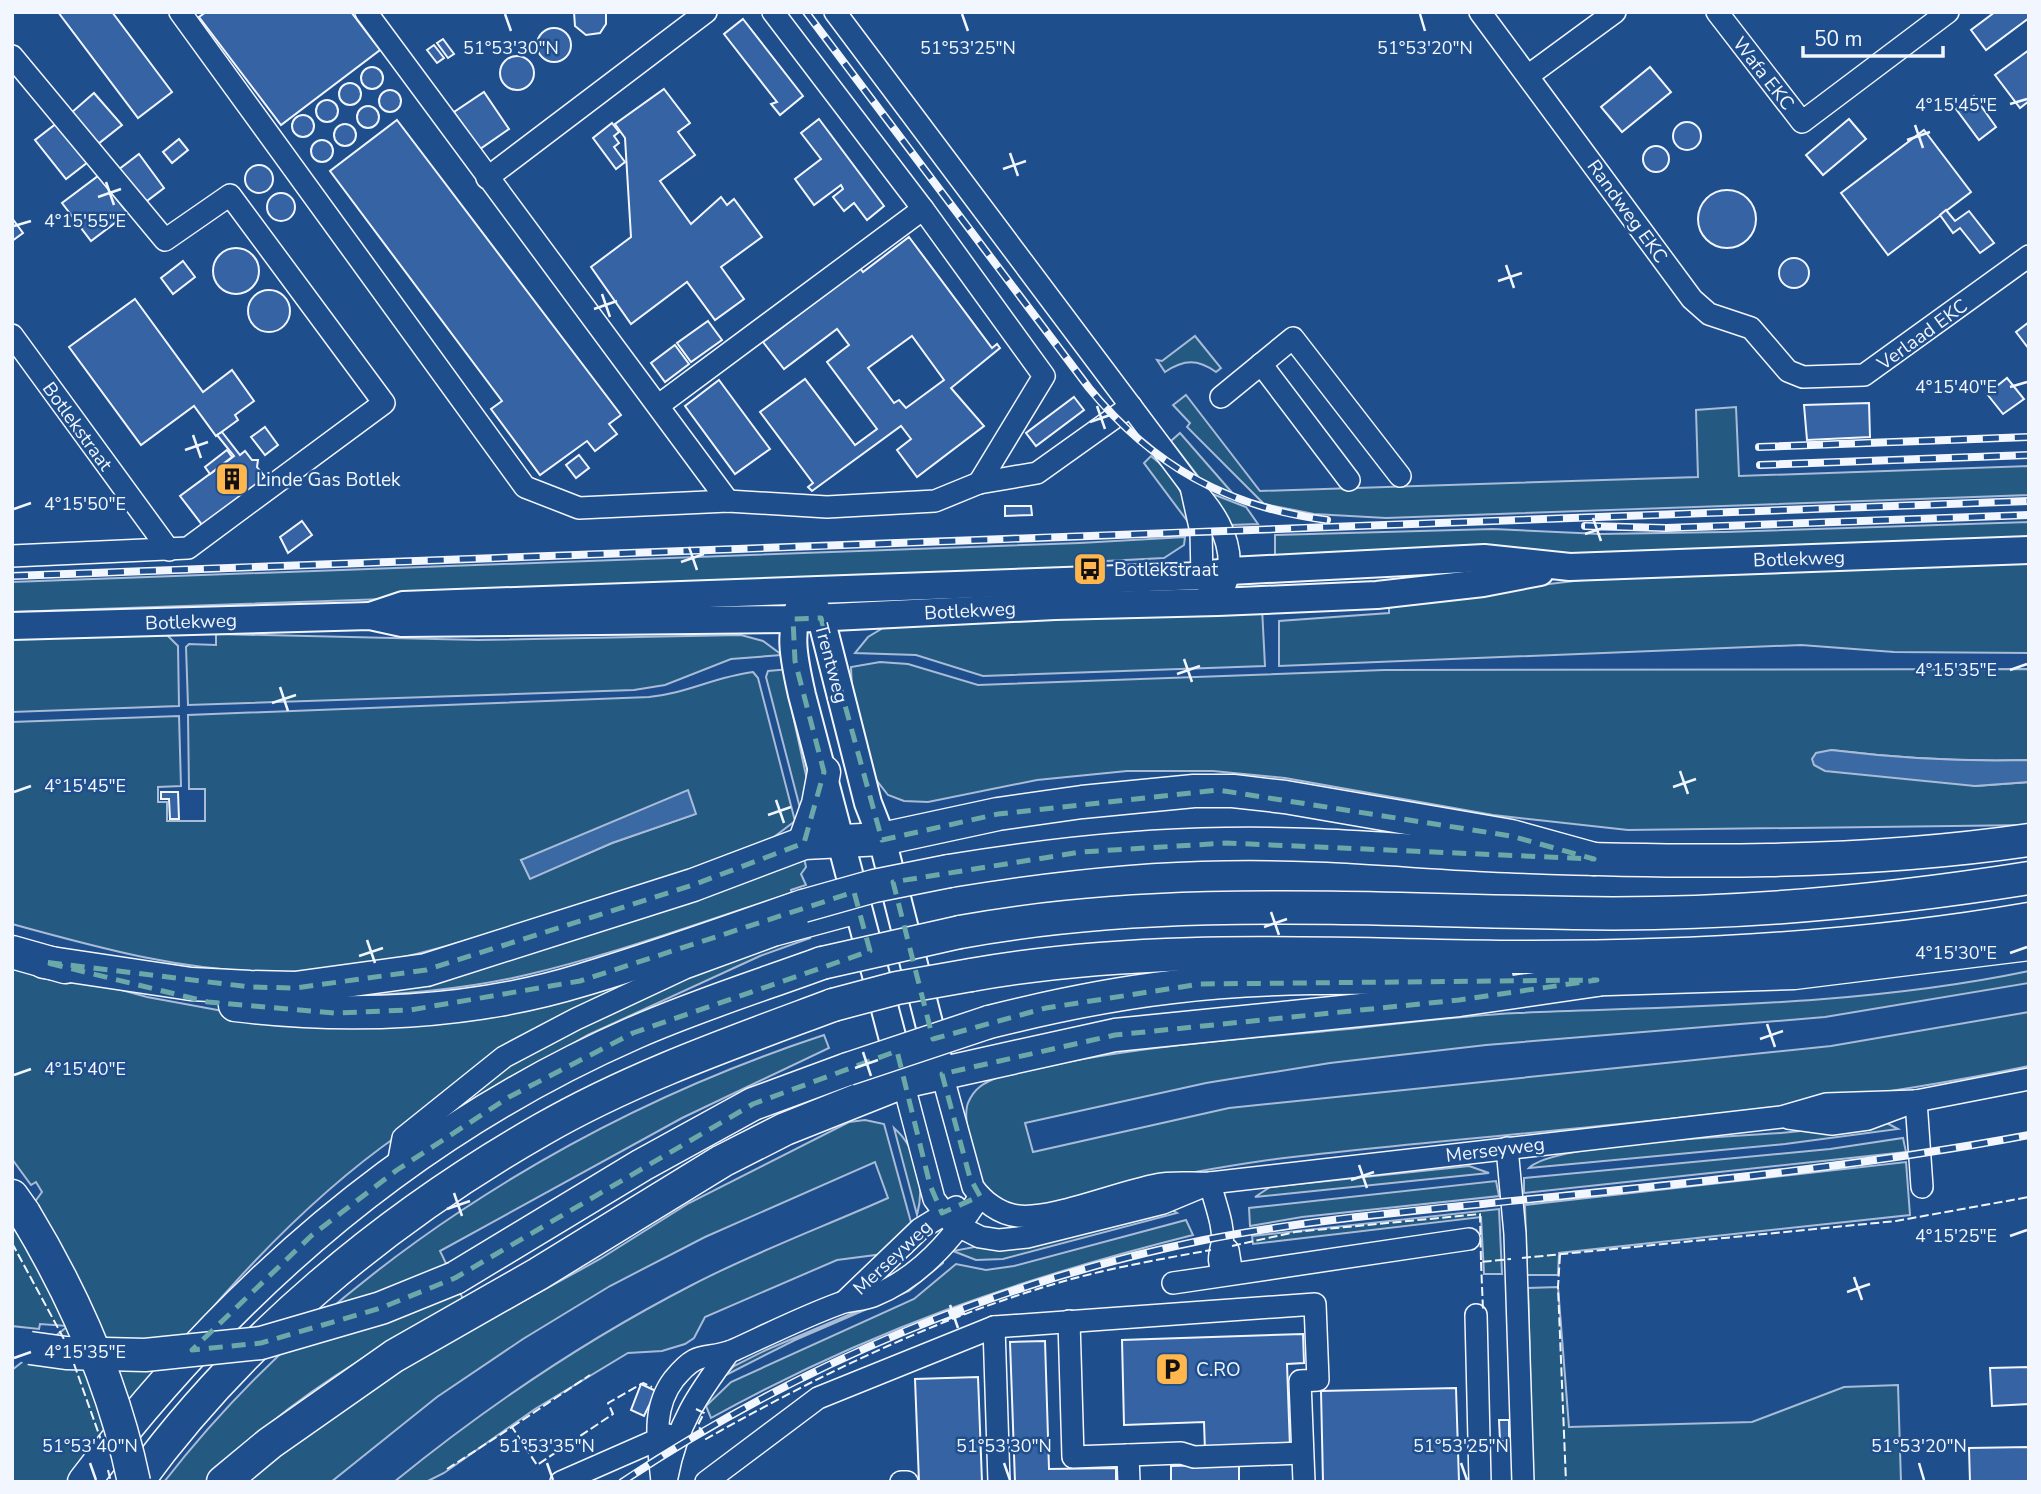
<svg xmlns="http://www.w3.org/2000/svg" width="2041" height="1494" font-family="'Nunito Sans',sans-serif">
<rect width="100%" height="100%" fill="#1f4e8c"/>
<!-- green -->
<g fill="#245a82" stroke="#a8bbd7" stroke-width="2" fill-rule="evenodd">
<path d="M1195,336L1221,368L1216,372C1198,359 1184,359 1165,372L1157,360L1162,361Z"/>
<polygon points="1186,395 1260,491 1698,477 1696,410 1736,407 1739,476 2029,466 2029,495 1386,518 1314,514 1264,504 1187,427 1190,423 1173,405"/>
<polygon points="1180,433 1235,496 1201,480 1171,441"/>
<path d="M1151,456C1172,472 1189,500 1191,526L1144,463Z"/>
<polygon points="1210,493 1246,507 1258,524 1230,525"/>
<polygon points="2029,522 2029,539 1567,556 1275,557 1275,535 1493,529 1600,534 1725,532"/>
<polygon points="1185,537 1184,545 1164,558 1087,562 1086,567 1045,576 12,612 12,582 1080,543"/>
<polygon points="2029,562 2029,653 1894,652 1801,645 1279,666 1279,621 1389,613 1389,608 1422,599 1599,578"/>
<polygon points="1262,608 1265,666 983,676 916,655 855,653 868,637 888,625"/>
<polygon points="165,633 178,646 179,706 12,712 12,636"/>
<polygon points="216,634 478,640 741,635 763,641 782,655 731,659 665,685 634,690 188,705 186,647 189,644 216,645"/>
<path d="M880,662L908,664L978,685L1384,670L2029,669V760C1962,762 1897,758 1831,750L1975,786L2029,782V825L1628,830L1493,815L1285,778L1213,771H1127L1037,780L928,802L904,801L888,795L874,777L852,692L851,667Z"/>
<polygon points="790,669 793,681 792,711 807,780 801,812 766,677 768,671"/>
<path d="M753,672L758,678L795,821L770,840L737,855C680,873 622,891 565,909C471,940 378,972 277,972C186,972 99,948 12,924V722L179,716L181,786L158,787V802H167V821H205V789H189L188,715L649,697C685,694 714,677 753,672ZM695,814L612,843L530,878L521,860Z"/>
<path d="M804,858L806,867L801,874L806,885L791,890L792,893C703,921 616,954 526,975C463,990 399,995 335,997Z"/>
<polygon points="809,934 810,938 760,956 588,1035 447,1115 512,1059 703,969"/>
<path d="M12,960L147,997L250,1016L652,976L400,1134C268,1226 170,1357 71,1482H12V1370L68,1326L40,1324L39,1329L12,1326V1233L42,1192L36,1182L31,1185L12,1159Z"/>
<path d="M2029,971V983L1825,1017L1486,1045L1330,1063L1206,1083L1025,1123L1033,1152L1229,1108L1831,1046L2029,1012V1066C1781,1118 1527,1129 1276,1159C1227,1166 1178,1174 1129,1186C1095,1193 1055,1210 1019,1207C1006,1206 992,1195 984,1185C974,1171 962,1119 968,1103C974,1088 985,1082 999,1077C1104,1050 1211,1041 1318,1032C1385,1026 1451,1016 1518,1013C1688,1006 1862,1006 2029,971Z"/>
<path d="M824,1035L829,1048L682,1118L440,1251L464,1301C396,1338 327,1376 267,1426C247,1443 228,1463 208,1482H164C327,1272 574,1117 824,1035Z"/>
<path d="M865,1120L884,1124L912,1226L883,1254L837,1260L705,1317L694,1338L685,1344L662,1351L628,1353L535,1409L444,1473L426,1482H394C486,1407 587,1339 692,1285C755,1252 823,1227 888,1198L875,1162L705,1237L610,1286L523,1339L437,1397L331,1482H243L371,1385L600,1259L689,1203L849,1122Z"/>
<path d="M1883,1121L1898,1129L1785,1144L1529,1168C1553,1143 1738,1136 1781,1133C1815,1130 1849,1126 1883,1121Z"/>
<path d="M894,1128C918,1149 925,1186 917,1215Z"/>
<polygon points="1903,1138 1906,1152 1524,1193 1524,1178 1830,1149"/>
<polygon points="1906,1162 1910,1215 1559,1253 1558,1275 1527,1275 1525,1205"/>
<polygon points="1469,1166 1489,1173 1255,1197 1270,1187"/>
<polygon points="1496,1181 1499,1196 1302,1217 1250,1226 1249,1208"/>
<polygon points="1499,1209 1502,1274 1484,1274 1481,1217 1253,1244 1252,1236"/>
<polygon points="1172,1210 1177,1213 1003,1259 976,1260 953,1251"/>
<path d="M1186,1220L1193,1235C1018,1279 870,1330 711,1418L706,1406L731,1382L914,1299L956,1264L986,1270L1014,1266Z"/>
<polygon points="943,1258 943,1263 909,1291 795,1340 724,1376 734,1366 766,1350 867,1307"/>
<polygon points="1558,1287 1569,1427 1752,1422 1844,1387 1898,1385 1901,1482 1533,1482 1528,1288"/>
</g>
<!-- water -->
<g fill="#3b69a3" stroke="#a8bbd7" stroke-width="2">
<path d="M1831,750C1897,758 1962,762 2029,760V782L1975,786L1825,771L1814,765L1812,759L1816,753Z"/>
<polygon points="688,790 696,814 612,843 530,879 521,860"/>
</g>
<!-- building -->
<g fill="#3563a3" stroke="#f2f6ff" stroke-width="2" fill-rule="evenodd">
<polygon points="58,12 112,12 172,92 138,118"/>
<polygon points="206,12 351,12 380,50 281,125 199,17"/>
<polygon points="574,12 606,12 606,24 600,33 586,35 575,26"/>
<polygon points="1995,12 2029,12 2029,18 1986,50 1971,30"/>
<polygon points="743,19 803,96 780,115 771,104 777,102 724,34"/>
<circle cx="554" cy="45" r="17"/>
<polygon points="443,39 454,54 448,58 437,43"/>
<polygon points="434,45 444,58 437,63 427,50"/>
<polygon points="2029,50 2029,101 2020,108 1995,75"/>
<circle cx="517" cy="73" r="17"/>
<polygon points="1650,67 1671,92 1622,132 1601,107"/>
<circle cx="372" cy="78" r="11"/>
<circle cx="350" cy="94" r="11"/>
<polygon points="664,89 690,123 678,132 695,155 660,181 691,224 721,197 727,205 734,199 762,237 721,267 744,299 715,320 687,282 631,324 591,267 631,237 625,138 615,124"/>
<circle cx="390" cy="101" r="11"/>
<polygon points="484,92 509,129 480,149 454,112"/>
<polygon points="94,93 122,125 98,144 71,113"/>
<polygon points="1974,96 1996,127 1979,140 1956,109"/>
<circle cx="327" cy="111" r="11"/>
<circle cx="368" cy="117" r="11"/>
<circle cx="303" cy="126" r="11"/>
<polygon points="819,119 884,206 867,220 854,203 844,211 833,197 843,189 841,185 814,205 795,179 821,159 801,133"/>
<polygon points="1849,119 1866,139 1823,175 1806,155"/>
<polygon points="397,120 621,415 609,424 617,434 595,451 587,441 540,475 491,409 502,401 330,171"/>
<circle cx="1687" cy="136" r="14"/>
<polygon points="57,123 88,162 66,179 35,140"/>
<polygon points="612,123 619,132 614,136 619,143 614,147 625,162 616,169 593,138"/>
<circle cx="345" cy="135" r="11"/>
<polygon points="1924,130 1971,192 1888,255 1841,193"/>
<polygon points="179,139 188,150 172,163 163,152"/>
<circle cx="322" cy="151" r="11"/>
<circle cx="1656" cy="159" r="13"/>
<polygon points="139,154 164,188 143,204 118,170"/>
<circle cx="259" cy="179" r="14"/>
<polygon points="98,176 128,213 91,241 62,203"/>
<circle cx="1727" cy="219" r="29"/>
<circle cx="281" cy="207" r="14"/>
<polygon points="1946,210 1955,221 1969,211 1994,243 1980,253 1960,228 1953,233 1940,215"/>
<polygon points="12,218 23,233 12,241"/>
<path d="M909,237L992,348L997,344L1000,348L951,388L984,426L917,477L897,450L911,439L901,426L812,491L808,487L813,483L760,412L805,379L855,445L877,429L827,362L849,345L837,329L784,369L763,342L860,268L863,272ZM912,336L944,380L906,408L899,400L894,403L868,368Z"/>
<circle cx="236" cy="271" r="23"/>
<circle cx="1794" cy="273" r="15"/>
<polygon points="183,261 195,277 173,294 161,278"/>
<circle cx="269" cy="311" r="21"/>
<polygon points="135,299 203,392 232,370 254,401 235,415 238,420 216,436 194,406 141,445 69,347"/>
<polygon points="708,321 722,340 691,362 677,343"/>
<polygon points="2029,322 2029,349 2016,332"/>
<polygon points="675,345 689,364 665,382 651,363"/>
<polygon points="2007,378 2024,399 2003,414 1987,394"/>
<polygon points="719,380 770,449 735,474 685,406"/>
<polygon points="1074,397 1084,410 1036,446 1026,433"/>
<polygon points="1869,403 1870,437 1807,440 1804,405"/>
<polygon points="265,427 278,445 265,455 251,437"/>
<polygon points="222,432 240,455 245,451 252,460 258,460 257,467 265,477 257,482 259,484 203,526 180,496 234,456 217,435"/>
<polygon points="227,450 232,457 210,474 205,467"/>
<polygon points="579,455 589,468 576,478 566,465"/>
<polygon points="1005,506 1031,506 1032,515 1005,516"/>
<polygon points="302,521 312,535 288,553 280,537"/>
<polygon points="161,792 178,792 179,819 170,819 169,799 161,799"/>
<polygon points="1303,1334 1304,1363 1287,1364 1290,1448 1205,1451 1204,1422 1124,1425 1122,1340"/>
<polygon points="1045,1341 1049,1469 1116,1468 1116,1482 1015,1482 1010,1342"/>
<polygon points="2029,1367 2029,1404 1992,1406 1990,1368"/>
<polygon points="978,1377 982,1482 919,1482 915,1379"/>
<polygon points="641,1384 656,1391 644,1416 631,1410"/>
<polygon points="1456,1388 1459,1482 1323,1482 1321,1391"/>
<polygon points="1499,1420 1509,1420 1509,1441 1500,1441"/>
<polygon points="2029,1447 2029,1482 1970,1482 1969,1448"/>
<polygon points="1239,1464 1239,1482 1171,1482 1171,1466"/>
</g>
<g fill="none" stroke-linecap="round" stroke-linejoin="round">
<!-- minor casing -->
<g stroke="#f2f6ff" stroke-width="24">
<g id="minor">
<polyline points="180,12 525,487 579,508 728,501 827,507 935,501 979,483 1037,473 1131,406"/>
<polyline points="366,12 728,501"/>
<polyline points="773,12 923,209"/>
<path d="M835,12L1190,485C1212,508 1232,536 1229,570C1229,580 1221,593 1218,602"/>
<polyline points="1480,12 1692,299 1709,314 1751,328 1788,371 1803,377 1864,375 2029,256"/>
<polyline points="1717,12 1802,122 1948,12"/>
<polyline points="12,56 165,240 230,195 384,403 188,548 12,556"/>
<polyline points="1529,75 1615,12"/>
<polyline points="487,178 706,12"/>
<polyline points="12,335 169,550"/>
<polyline points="1261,364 1349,480"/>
<polyline points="1221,397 1293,338 1400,476"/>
<polyline points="659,405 923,209 1044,376 979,483"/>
<polyline points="1191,487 1201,532 1202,576 1210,588"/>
<path d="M942,1074L973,1187C983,1201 999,1214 1018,1216C1052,1220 1118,1192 1156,1185C1173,1181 1193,1184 1210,1183L1781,1117L1826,1104L1916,1101"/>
<polyline points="903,1082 934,1199 952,1223 980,1237 999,1240 1027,1237 1163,1203 1199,1188"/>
<polyline points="1916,1101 1922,1187"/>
<polyline points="1788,1118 1832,1124 1868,1119 1916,1101 2029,1079"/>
<polyline points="1507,1148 1515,1234 1523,1482"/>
<polyline points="397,1170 403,1138 504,1057 576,1019 685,968 775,935 860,912"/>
<path d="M1210,1183C1214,1201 1225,1226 1222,1244C1220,1254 1216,1264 1226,1274L1231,1268L1228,1250L1222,1245"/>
<polyline points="1173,1283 1469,1239"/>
<polyline points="845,1301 920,1229 956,1207"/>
<polyline points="1476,1315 1480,1482"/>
<polyline points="1069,1321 1073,1457 1128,1455 1129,1482"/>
<polyline points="994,1327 999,1482"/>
<polyline points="1128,1455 1181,1453 1194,1457 1302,1453"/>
<path d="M667,1477C677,1424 698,1394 729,1352"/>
<polyline points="561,1482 668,1435"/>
<path d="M662,1482C659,1447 650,1410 674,1379C700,1347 705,1362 734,1350C769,1334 805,1316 841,1303C851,1300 863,1300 873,1296C919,1278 954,1238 980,1196"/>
<polyline points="706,1482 818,1398 994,1327 1315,1304 1318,1380 1300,1381 1304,1482"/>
<polyline points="901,1482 907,1482"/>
</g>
</g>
<!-- major casing -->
<g stroke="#f2f6ff" stroke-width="30">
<g id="major">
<path d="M801,602C787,633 795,663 802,695L901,1070"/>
<polyline points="814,605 821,618 868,803 882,839 942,1074"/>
<polyline points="370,616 403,605 1202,576 1230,571 1484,558 1570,567 2029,550"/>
<polyline points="12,626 370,616 402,623 793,619 1055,606 1218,602 1377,595 1483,583 1540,572"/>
</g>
</g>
<!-- highway casing -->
<g stroke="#f2f6ff" stroke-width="35">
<g id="highway">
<polyline points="804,843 818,804 824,772"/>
<path d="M949,871C1040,856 1132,845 1225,844C1319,842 1413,852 1507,856C1682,863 1856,865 2029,840"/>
<path d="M960,932C1163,895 1367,910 1573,913C1726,916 1878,902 2029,878"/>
<polyline points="12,952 65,967"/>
<polyline points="44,962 191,984 250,987 295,988 426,970 693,885 804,843 882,839 998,814 1082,802 1194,791 1233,791 1285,797 1511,836 1594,859"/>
<path d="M971,975C1150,943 1328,955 1508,957C1683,958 1856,949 2029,919"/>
<polyline points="1577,980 1794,973 2029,944"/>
<path d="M235,1005C349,1019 471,1014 582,980C656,958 730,931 803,906"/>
<path d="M989,1022C1049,1007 1110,994 1172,987C1280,974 1389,978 1497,979"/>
<polyline points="12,1196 24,1213"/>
<polyline points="455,1278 642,1165 753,1104 848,1069"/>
<path d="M84,1482C230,1289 411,1131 634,1033C695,1006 759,986 822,963"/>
<path d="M137,1482C242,1338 387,1218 541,1130C633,1077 734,1042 833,1005"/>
<polyline points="223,1482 270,1443 394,1356 538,1274 722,1161 785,1129 903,1082 1115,1035 1459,1000 1597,980"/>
</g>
</g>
<!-- minor -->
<use href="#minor" stroke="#1f4e8c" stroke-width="21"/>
<!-- major -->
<use href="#major" stroke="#1f4e8c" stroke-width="26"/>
<!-- highway -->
<use href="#highway" stroke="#1f4e8c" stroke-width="32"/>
<!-- rail casing -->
<g stroke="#f2f6ff" stroke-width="8">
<g id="rail">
<path d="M806,12L1089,388C1153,466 1227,507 1327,520"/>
<polyline points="1759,447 2029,437"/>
<polyline points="1760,465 2029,455"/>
<polyline points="1585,526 1666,528 2029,515"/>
<polyline points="12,576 2029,501"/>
<path d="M622,1482C798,1365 996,1282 1204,1240C1312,1219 1423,1210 1532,1199C1699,1182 1864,1166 2029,1135"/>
</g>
</g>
<!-- rail -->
<use href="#rail" stroke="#1f4e8c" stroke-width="5" stroke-dasharray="16" stroke-linecap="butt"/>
<!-- highway-bridge casing -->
<g stroke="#f2f6ff" stroke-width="35" stroke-linecap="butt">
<g id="highway-bridge">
<polyline points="803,906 874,886 949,871"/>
<polyline points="822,963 960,932"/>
<polyline points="833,1005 897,988 971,975"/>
<polyline points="848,1069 989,1022"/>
<path d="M24,1213C75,1297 114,1386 134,1482"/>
<polyline points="30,1348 66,1353 145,1355 261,1343 381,1308 455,1278"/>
</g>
</g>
<!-- highway-bridge -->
<use href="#highway-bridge" stroke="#1f4e8c" stroke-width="32"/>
<!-- fence -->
<g stroke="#f2f6ff" stroke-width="2" stroke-dasharray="9 3.5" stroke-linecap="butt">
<polyline points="12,1243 65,1341"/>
<polyline points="1232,1246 1295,1232 1480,1214 1481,1262 1511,1259"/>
<polyline points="1560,1255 1558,1287 1566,1482"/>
<polyline points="1522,1258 1896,1221 2029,1197"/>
<polyline points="1481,1262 1483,1310"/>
<polyline points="74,1364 101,1440"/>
<path d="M696,1409L704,1413L698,1425L706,1439C819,1375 936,1318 1061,1282C1110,1268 1161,1259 1211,1250"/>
<polyline points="512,1427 590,1375"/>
<polyline points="447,1469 512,1427 537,1465 613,1414 608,1403 643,1383 652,1387"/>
<polyline points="108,1470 111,1482"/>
</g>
</g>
<!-- marked area -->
<path fill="none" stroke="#6aa9a8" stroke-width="5" stroke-dasharray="14 9" stroke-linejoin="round" d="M821,618L882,840L998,814L1218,790L1511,836L1594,859L1226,843L1081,852L893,882L933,1039L1046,1008L1200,984L1597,980L1459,1000L1115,1035L942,1074L970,1178L980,1196L942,1213L930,1185L897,1051L753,1104L455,1278L381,1308L261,1343L192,1350L311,1236L397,1170L509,1097L633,1033L870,951L854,892L580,981L410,1010L335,1013L208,1002L44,962L250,987L295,988L426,970L693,885L804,843L824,772L795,661L793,619Z"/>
<!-- ticks -->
<path fill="none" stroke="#f2f6ff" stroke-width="2.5" d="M505,14L511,31M962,14L968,31M1420,14L1425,31M2010,104L2027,99M1915,125L1923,148M1907,140L1930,132M1010,153L1018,176M1003,169L1026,161M106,182L114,205M98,197L121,189M14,226L31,221M1506,265L1514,288M1498,281L1522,273M602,294L610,317M594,309L617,301M2010,387L2027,382M1097,406L1105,429M1090,422L1113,414M193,435L201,458M185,450L208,442M14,509L31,503M1593,518L1601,541M1585,534L1609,526M689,547L697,570M681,562L704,554M1184,659L1192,682M2010,670L2027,664M1177,674L1200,666M280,687L288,711M272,703L296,695M1680,771L1688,794M1673,787L1696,779M14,792L31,786M776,800L784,823M768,815L791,807M1271,912L1279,935M1264,927L1287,919M367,940L375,963M2010,953L2027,947M359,956L383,948M1767,1024L1775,1047M1760,1039L1783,1031M863,1052L871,1076M855,1068L878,1060M14,1075L31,1069M1359,1165L1367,1188M1351,1180L1374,1172M454,1193L462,1216M447,1209L470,1201M2010,1236L2027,1230M1854,1277L1862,1300M1847,1292L1870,1284M950,1305L958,1328M942,1321L965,1313M14,1358L31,1352M90,1463L96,1480M547,1463L553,1480M1004,1463L1010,1480M1461,1463L1467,1480M1919,1463L1924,1480"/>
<!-- icons -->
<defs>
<g id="building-square" transform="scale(1.75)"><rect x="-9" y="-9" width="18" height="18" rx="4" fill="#ffb74d" stroke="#1f4e8c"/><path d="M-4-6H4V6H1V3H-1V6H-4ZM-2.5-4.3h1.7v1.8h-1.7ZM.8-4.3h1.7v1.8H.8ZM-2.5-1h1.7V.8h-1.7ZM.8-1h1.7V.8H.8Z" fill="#111"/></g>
<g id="bus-square" transform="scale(1.75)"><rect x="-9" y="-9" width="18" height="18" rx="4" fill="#ffb74d" stroke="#1f4e8c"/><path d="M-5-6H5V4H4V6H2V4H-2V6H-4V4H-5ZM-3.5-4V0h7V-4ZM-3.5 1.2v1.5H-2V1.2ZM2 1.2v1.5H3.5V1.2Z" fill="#111"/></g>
<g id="parking-square" transform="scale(1.75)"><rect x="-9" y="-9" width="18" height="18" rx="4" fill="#ffb74d" stroke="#1f4e8c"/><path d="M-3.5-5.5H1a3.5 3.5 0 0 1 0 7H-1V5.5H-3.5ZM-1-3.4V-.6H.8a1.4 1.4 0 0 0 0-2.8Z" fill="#111"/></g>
</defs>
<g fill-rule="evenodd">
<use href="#building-square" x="232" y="479"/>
<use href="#bus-square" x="1090" y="569"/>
<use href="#parking-square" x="1172" y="1369"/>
</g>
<g text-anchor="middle" stroke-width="5" stroke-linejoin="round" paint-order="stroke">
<!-- street labels -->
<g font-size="19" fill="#f2f6ff" stroke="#1f4e8c">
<text transform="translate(1764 73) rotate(52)" y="7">Wafa EKC</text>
<text transform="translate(1628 211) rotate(54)" y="7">Randweg EKC</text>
<text transform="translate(1922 334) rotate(-36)" y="7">Verlaad EKC</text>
<text transform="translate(78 426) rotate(54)" y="7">Botlekstraat</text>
<text transform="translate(1799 558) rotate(-2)" y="7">Botlekweg</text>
<text transform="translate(970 610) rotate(-3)" y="7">Botlekweg</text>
<text transform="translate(191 621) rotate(-2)" y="7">Botlekweg</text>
<text transform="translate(832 663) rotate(75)" y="7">Trentweg</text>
<text transform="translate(1495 1149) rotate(-7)" y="7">Merseyweg</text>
<text transform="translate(892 1257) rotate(-43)" y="7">Merseyweg</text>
</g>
<!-- poi labels -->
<g font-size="19" fill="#f2f6ff" stroke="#1f4e8c" text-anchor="start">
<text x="256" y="486">Linde Gas Botlek</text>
<text x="1114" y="576">Botlekstraat</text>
<text x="1196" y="1376">C.RO</text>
</g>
</g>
<g font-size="18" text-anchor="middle" fill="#f2f6ff" stroke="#1f4e8c" stroke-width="5" stroke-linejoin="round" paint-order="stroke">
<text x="511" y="54">51°53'30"N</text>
<text x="968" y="54">51°53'25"N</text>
<text x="1425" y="54">51°53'20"N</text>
<text x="1956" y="111">4°15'45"E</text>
<text x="85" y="227">4°15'55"E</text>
<text x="1956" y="393">4°15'40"E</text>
<text x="85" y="510">4°15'50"E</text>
<text x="1956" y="676">4°15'35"E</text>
<text x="85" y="792">4°15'45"E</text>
<text x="1956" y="959">4°15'30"E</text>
<text x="85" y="1075">4°15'40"E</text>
<text x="1956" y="1242">4°15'25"E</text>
<text x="85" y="1358">4°15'35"E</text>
<text x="90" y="1452">51°53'40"N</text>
<text x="547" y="1452">51°53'35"N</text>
<text x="1004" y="1452">51°53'30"N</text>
<text x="1461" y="1452">51°53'25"N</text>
<text x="1919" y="1452">51°53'20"N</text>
</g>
<!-- border -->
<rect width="2041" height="1494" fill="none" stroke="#f2f6ff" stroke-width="28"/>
<!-- scale -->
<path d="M1803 46v10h140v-10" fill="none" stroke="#f2f6ff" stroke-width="3.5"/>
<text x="1814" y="46" font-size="21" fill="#f2f6ff" stroke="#1f4e8c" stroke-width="5" paint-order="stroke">50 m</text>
</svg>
